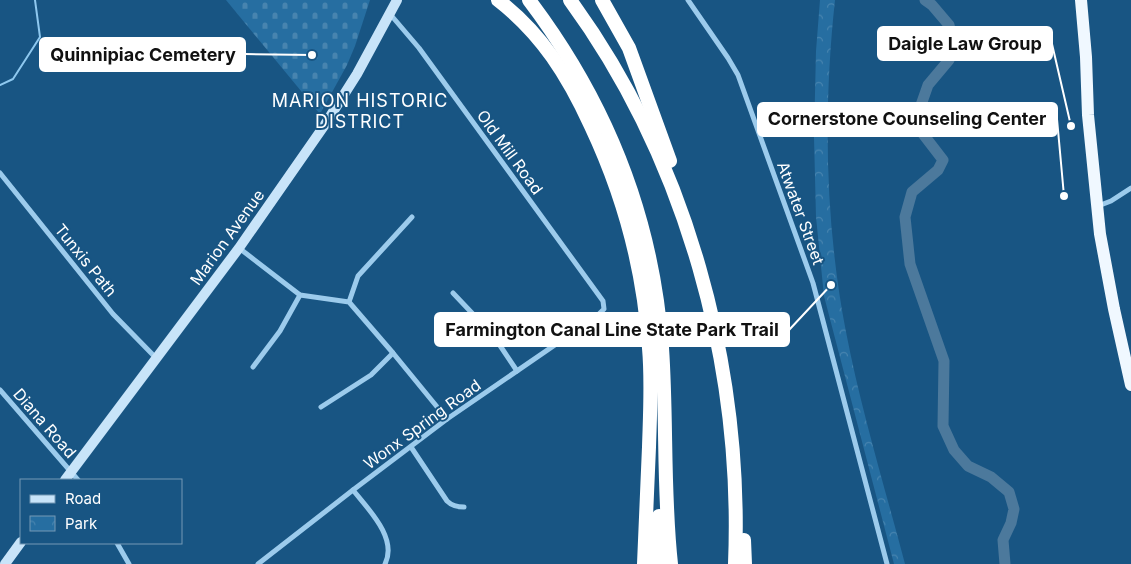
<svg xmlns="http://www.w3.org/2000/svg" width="1131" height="564" font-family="Inter,sans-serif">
<defs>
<pattern id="cemetery-stones" width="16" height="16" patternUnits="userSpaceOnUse" patternTransform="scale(1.25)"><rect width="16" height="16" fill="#266ea1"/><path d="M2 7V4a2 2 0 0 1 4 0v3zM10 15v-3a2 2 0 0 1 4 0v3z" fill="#4784af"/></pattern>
<pattern id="park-crowns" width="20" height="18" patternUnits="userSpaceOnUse" patternTransform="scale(1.25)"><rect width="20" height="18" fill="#266ea1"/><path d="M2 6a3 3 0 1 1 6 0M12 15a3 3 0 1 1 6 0" fill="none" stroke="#4784af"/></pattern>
</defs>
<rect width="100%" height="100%" fill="#185583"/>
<!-- cemetery -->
<polygon fill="url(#cemetery-stones)" points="226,0 370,0 355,46 347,65 320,114"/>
<!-- park -->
<path fill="url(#park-crowns)" d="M820,0H835C823,110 825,224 846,332C861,410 885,488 905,564H894L824,296L816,217L814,137L816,51Z"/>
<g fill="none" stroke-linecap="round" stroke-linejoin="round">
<!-- stream -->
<polyline stroke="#8ec8ef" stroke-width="2" points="0,85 13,79 40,37 35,0"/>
<!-- river -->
<polyline stroke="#4c799c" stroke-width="11" points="925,0 932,5 949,25 954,48 949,60 928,85 921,105 923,134 943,160 938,170 912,192 905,217 910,264 944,361 943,426 954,450 968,466 991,477 1009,492 1014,509 1011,523 1003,540 1005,564"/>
<!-- minor -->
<g stroke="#9ccbec" stroke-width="5">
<polyline points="688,0 728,58 738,75 813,283 887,564"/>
<polyline points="0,173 113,314 156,358"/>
<polyline points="1098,206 1111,201 1131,188"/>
<polyline points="239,248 300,295 349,302 393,353 447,419"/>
<polyline points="453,293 490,332 499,344 517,371"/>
<polyline points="349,302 358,276 412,217"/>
<polyline points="253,367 280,331 300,295"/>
<polyline points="0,390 78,480"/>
<polyline points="321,407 371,375 393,353"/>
<path d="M411,447L447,501C452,506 457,507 464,507"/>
<path d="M353,490C368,509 398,538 385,564"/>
<polyline points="117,543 129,564"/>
<polyline points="258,564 353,490 447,419 597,316 604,309 603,301 419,48 390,14"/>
</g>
<!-- secondary -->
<g stroke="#c8e4f9" stroke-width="10">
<polyline points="65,480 239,248 324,126 357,74 397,0"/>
<polyline points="5,564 21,542"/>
</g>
<!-- trunk -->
<polyline stroke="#f0f8ff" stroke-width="12" points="1081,0 1086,57 1088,115 1100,234 1114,309 1131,385"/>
<!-- motorway -->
<g stroke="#fff" stroke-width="14">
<path d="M498,0C542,34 568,76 591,126C624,196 644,271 649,348C652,381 650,414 649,447C647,486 646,525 644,564"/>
<path d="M529,0C607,103 653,220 662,348C667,420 663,492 671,564"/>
<path d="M570,0C687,160 743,367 735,564"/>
<polyline points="602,0 629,48 670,161"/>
<polyline points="744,540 745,564"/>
<polyline points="657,564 659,516"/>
</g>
</g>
<g text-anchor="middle" stroke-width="4" stroke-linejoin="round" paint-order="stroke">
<!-- street labels -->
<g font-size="16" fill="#fff" stroke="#185583">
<text transform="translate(510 152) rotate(54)" y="6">Old Mill Road</text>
<text transform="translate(801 213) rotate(70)" y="6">Atwater Street</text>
<text transform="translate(227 237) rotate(-54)" y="6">Marion Avenue</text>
<text transform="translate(86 260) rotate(51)" y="6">Tunxis Path</text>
<text transform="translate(45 423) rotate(49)" y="6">Diana Road</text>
<text transform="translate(422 424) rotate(-36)" y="6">Wonx Spring Road</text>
</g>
<!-- neighbourhood labels -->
<g font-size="18" letter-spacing="1" fill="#fff" stroke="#185583">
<text x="360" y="107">MARION HISTORIC<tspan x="360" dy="21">DISTRICT</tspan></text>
</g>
</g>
<!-- callouts -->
<path fill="none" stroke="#fff" stroke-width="2" d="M1071 126L1052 44M312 55L245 54M1064 196L1057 119M831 285L789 330"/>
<g fill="#fff" stroke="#185583" stroke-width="2">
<circle cx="1071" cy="126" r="5"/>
<circle cx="312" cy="55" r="5"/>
<circle cx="1064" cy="196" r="5"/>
<circle cx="831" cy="285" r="5"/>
</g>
<g fill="#fff" stroke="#fff" stroke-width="2">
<rect x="878" y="27" width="174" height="33" rx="5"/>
<rect x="40" y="38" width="205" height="33" rx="5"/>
<rect x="758" y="103" width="299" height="33" rx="5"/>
<rect x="435" y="313" width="354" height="33" rx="5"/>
</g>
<g font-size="18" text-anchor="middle" font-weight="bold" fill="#111">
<text x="965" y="50">Daigle Law Group</text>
<text x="143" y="61">Quinnipiac Cemetery</text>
<text x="907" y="125">Cornerstone Counseling Center</text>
<text x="612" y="336">Farmington Canal Line State Park Trail</text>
</g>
<!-- legend -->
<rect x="20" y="479" width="162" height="65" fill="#185583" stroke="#7499b5"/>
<rect x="30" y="495" width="25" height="8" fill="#c8e4f9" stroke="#7499b5"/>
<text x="65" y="504" font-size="15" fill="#ffffff">Road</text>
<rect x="30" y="516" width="25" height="15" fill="url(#park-crowns)" stroke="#7499b5"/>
<text x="65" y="529" font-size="15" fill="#ffffff">Park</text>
</svg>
